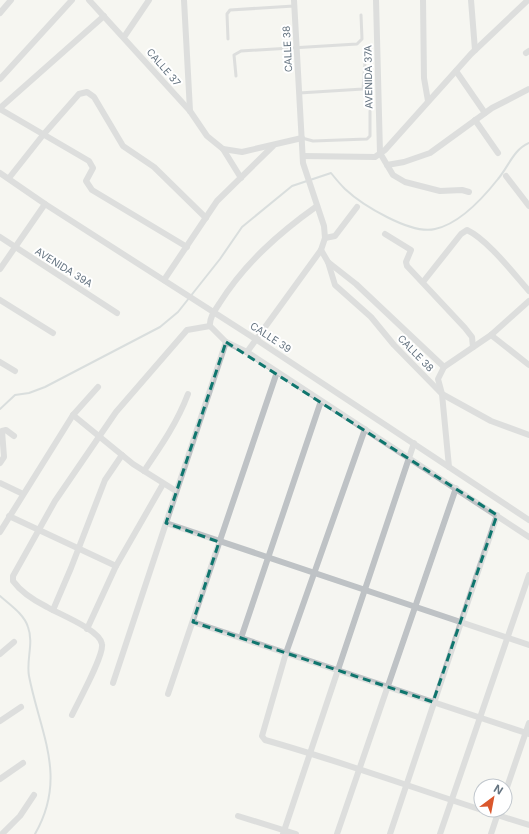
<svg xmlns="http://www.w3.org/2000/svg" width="529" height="834" font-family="Inter,sans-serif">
<rect width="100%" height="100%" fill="#f5f5f1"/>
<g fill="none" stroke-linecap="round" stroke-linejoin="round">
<!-- stream -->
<g stroke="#b7c1c6" stroke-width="2">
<path d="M0,409L15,395L29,393L45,387L160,327L178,312L220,259L242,227L292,186L331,173C335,178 340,184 345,189C362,205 411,235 435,229C459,224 483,198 498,179C509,166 513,150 529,143"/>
<path d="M0,596C10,605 24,614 28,627C34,643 26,660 29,676C40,733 68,777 35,834"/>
</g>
<!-- service -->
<g stroke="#bec2c5" stroke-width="3">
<polyline points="228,39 227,14 230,10 294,6"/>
<polyline points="236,76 234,55 241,51 357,44 362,39 361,15"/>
<polyline points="299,93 363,89 365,63"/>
<polyline points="302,138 313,141 367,139 370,136 370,111"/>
</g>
<!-- minor -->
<g stroke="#bec2c5" stroke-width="6">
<polyline points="89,0 190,111 207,136 223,149 241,178"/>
<polyline points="184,0 190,111"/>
<polyline points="294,0 303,163 324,226 325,238 321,250 247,352 529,537"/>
<polyline points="376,0 380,153 393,175 405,182 440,191 462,190 469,192"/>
<polyline points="423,0 424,78 428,101"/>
<polyline points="471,0 475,50"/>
<polyline points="0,13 11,0"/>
<polyline points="124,37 149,0"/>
<polyline points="526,53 529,51"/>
<polyline points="456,71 485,113"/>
<polyline points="0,79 72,0"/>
<polyline points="0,108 104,16"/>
<polyline points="0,109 89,161 93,168 86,181 92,190 187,247"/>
<polyline points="475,120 498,153"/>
<polyline points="223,149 242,152 302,138"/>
<polyline points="303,156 375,157 385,150 471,54 528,0"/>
<polyline points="387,165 404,162 430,153 492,108 529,89"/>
<polyline points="0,173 45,204 257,340 529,520"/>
<polyline points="506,176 529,206"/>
<polyline points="9,178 43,135 79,94 87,92 94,97 123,146 154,167 206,218"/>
<polyline points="385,234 411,250 406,262 407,266 465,328 472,337 473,347"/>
<polyline points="0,237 117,313"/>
<polyline points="325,238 335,236 357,207"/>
<polyline points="321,250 328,262 335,285 371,317 394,345 442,394 491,421 529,435"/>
<polyline points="328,262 356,284 444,367"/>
<polyline points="0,269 45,204"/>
<polyline points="164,280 217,201 273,146"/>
<path d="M423,282L461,234L467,230C488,240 513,273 529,291"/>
<polyline points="0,300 53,333"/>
<polyline points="491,335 529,365"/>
<path d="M247,352L226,342L210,326C209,318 215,310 219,304C245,263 279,233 317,206"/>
<polyline points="0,362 15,371"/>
<polyline points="73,415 133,464 176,491"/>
<path d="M365,429L286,653L262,736L265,740C354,765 440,798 529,825"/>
<polyline points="0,463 4,457 2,431 6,430 14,436"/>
<polyline points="449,467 442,394 438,379 444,367 491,335 529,301"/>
<path d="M144,471C161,446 177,423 188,394"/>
<polyline points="0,483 23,494"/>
<polyline points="9,516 116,566"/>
<polyline points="166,523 529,645"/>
<polyline points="0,532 73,415 98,387"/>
<polyline points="53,610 71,568 105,480 122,455"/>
<polyline points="193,622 529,734"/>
<polyline points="87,629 116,566 163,484"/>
<polyline points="241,638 321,401"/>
<polyline points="0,654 14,642"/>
<polyline points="113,683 226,342"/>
<polyline points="168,694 277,372"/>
<path d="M72,715C78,702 104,656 102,644C100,630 59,614 47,607C35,601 21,592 13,581V576L55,501L116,412L187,330L210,326"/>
<polyline points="0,721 21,707"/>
<polyline points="0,779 23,763"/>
<polyline points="505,793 529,723"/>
<polyline points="238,816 296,834"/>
<polyline points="2,834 20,816 34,795"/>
<polyline points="283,834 414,443"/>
<polyline points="337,834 456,488"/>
<polyline points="390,834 497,515"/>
<polyline points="440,834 529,575"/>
<polyline points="491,834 499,810"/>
</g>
</g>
<!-- marked area -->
<path d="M0 0H529V834H0ZM226,342L497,515L433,702L193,622L219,542L166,523Z" fill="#f5f5f1" fill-opacity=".55" fill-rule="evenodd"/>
<path fill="none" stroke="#0f766e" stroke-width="3" stroke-dasharray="8 5" stroke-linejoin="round" d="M226,342L497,515L433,702L193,622L219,542L166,523Z"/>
<g text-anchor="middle" stroke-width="4" stroke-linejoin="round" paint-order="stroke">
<!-- street labels -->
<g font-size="10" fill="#657481" stroke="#fff">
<text transform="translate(287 49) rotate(-93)" y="4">CALLE 38</text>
<text transform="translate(164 67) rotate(49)" y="4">CALLE 37</text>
<text transform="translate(368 77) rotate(-91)" y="4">AVENIDA 37A</text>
<text transform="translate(64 267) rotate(32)" y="4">AVENIDA 39A</text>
<text transform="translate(271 337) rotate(33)" y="4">CALLE 39</text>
<text transform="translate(416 353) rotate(46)" y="4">CALLE 38</text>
</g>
</g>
<!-- north arrow -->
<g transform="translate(493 798) rotate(32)"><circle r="19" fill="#ffffff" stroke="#c1c7cd"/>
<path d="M0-3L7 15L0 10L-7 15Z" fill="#da572c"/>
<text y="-6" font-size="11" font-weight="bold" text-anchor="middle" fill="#657481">N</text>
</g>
</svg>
